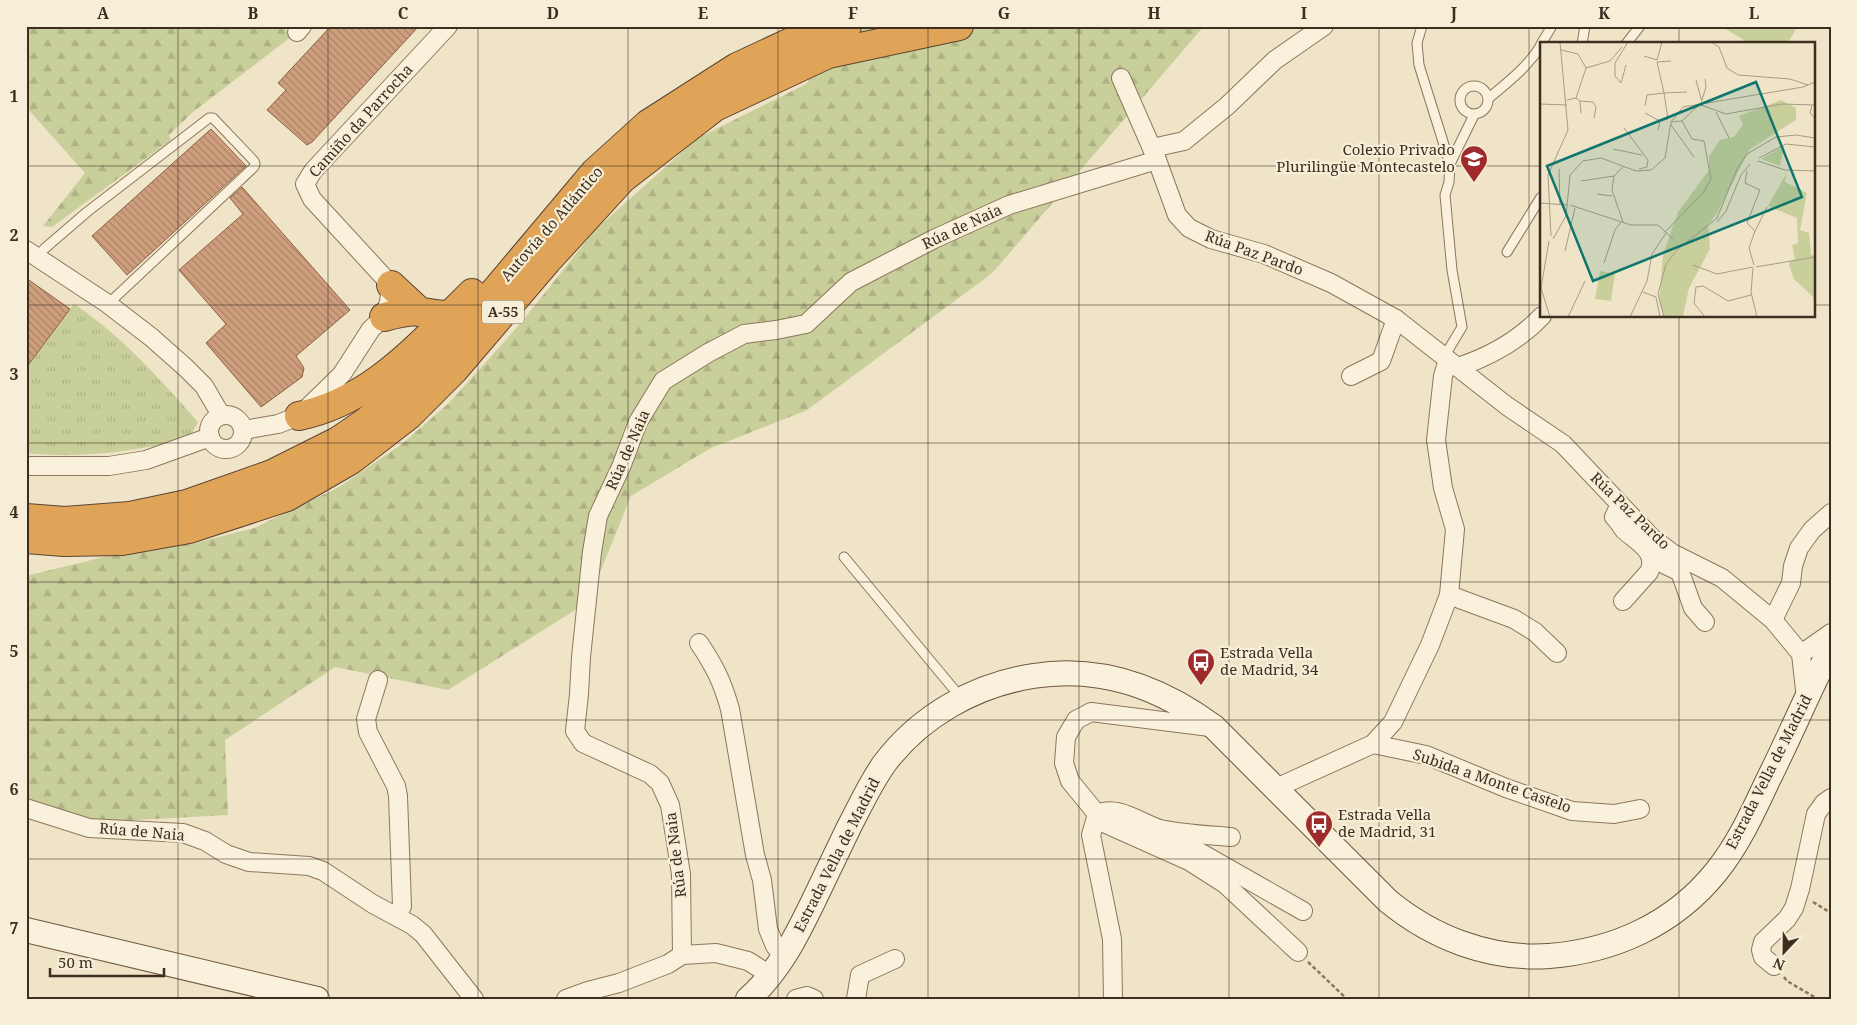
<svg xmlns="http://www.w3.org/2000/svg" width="1857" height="1025" font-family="'Noto Serif',serif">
<defs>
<pattern id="grass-tufts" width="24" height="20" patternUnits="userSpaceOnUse" patternTransform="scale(1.25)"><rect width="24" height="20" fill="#c9cf9b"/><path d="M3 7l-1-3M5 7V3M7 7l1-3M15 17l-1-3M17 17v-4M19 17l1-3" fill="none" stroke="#aeb285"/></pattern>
<pattern id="forest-firs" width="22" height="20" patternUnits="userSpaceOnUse" patternTransform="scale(1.25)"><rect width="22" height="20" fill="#c9cf9b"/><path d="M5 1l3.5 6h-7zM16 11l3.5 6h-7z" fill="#aeb285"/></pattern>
<pattern id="building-back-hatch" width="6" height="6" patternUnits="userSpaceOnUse" patternTransform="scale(1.25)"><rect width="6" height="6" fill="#cf9f7d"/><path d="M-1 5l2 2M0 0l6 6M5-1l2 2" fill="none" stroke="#a98266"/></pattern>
</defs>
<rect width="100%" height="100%" fill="#f0e4c8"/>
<!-- grass -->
<path fill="url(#grass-tufts)" d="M74,304C122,336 159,378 198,422L189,439C135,451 82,459 26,453V368Z"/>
<!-- forest -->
<g fill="url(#forest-firs)">
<polygon points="26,26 281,26 292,36 193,112 169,135 171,140 52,227 43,226 85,173 26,107"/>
<polygon points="815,26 1204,26 995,270 987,277 807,410 709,449 631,496 588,602 448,690 335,667 225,740 228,815 98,822 26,818 26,576 120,553 195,543 254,528 339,487 402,444 449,403 520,324 595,230 698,138 808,83"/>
</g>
<!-- park -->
<polygon fill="#c9cf9b" points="1721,26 1798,26 1787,44 1750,44"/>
<!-- building -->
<g fill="url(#building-back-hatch)" stroke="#8d5f41">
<polygon points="331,26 419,26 312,142 307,145 267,110 286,90 278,83"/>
<polygon points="211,129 246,166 127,275 92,236"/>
<polygon points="242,187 350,310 296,356 304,368 302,377 261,407 206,343 226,324 179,270 243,214 230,198"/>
<polygon points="26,278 70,309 26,368"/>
</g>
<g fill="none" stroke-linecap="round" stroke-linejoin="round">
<!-- service casing -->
<g stroke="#8d765c" stroke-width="11">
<g id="service">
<polyline points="1422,26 1417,43 1419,65 1450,164 1449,182 1445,195 1452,270 1462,327 1444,357"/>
<polyline points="1541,44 1552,26"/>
<polyline points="1582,44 1585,26"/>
<polyline points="1626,44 1640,26"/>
<circle cx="1474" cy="100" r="14"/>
<path d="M1489,98C1508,82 1528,67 1541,45"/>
<polyline points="1450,164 1474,115"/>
<polyline points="1507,252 1541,197"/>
<polyline points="37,257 44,249 87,212 209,118 213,118 254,161 255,164 254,167 108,304"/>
<polyline points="844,557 962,699"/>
</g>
</g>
<!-- minor casing -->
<g stroke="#8d765c" stroke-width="20">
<g id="minor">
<polyline points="297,32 302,26"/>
<polyline points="1121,78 1157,160 1177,215 1189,228 1211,239 1264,254 1331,283 1396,319 1507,406 1563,444 1652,538 1672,553 1722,578 1773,620 1801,654"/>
<polyline points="1152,148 1184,141 1227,106 1275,60 1324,26"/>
<polyline points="26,250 108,304 151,337 186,368 204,386 221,415"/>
<path d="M1458,367C1489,357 1519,340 1542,316"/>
<polyline points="1351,376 1381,361 1396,319"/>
<circle cx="226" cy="432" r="17"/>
<polyline points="243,430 278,424 299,416 328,388 342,374 371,329 384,317 389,302 391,285 312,199 305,184 313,171 448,26"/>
<polyline points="26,466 109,466 146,460 210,437"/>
<path d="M1620,504L1614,517C1618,521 1621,526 1624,530C1636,541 1659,552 1649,572L1623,601"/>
<polyline points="1651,558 1680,572 1693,608 1705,622"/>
<polyline points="1449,595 1514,619 1535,632 1557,653"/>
<polyline points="1773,620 1791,583 1793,566 1799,548 1812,530 1831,513"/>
<path d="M699,643C715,667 722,681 730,709L755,855L762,880L768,929L775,946L784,957"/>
<polyline points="378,680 366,719 368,732 396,786 398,796 402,906 396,916"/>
<polyline points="1806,699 1801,654 1831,633"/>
<polyline points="1373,744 1426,755 1506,788 1572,811 1614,814 1640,809"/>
<polyline points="1276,788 1373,744 1393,722 1430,645 1449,595 1455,529 1443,488 1436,440 1443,376 1448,360"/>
<polyline points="26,808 89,828 183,833 205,841 226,854 249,862 309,866 323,871 373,904 412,925 423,934 474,999"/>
<polyline points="1166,833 1303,911"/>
<path d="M1231,837C1208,835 1183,834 1160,829C1140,823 1118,804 1097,814L1104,823L1189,861L1225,884L1298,952"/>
<polyline points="682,955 681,874 670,805 660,783 650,774 583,743 575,731 579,694 581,657 592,552 598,516 621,467 638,422 663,381 708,353 744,334 776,330 806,324 851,282 934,239 1009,205 1157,160"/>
<polyline points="1774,966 1763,957 1761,950 1763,942 1787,919 1794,908 1800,889 1816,814 1824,803 1831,798"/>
<polyline points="566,999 588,991 619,983 668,964 682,955 716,953 748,961 770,975"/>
<polyline points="796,999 807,996 814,999"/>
<polyline points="856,999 860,975 895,959"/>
<polyline points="1113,999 1112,939 1091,835 1097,814 1070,781 1064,763 1066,737 1076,720 1091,712 1210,727"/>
</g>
</g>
<!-- secondary casing -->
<g stroke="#6f573f" stroke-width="26">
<g id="secondary">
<polyline points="26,930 317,999"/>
<path d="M748,999C778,973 796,937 813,902C825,877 837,852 849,827C860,806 870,784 884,764C920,716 975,685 1033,676C1101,665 1160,687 1214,727L1388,901C1433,938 1490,960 1549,956C1614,951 1674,924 1716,872C1738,845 1753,812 1768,780C1790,736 1809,691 1831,647"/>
</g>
</g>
<!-- motorway casing -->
<g stroke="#5b4430" stroke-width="30">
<g id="motorway">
<polyline points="391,285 420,312"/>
<path d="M384,317C395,314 409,310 421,312C431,313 440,315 450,315"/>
<path d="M299,416C358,404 403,363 445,320C454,311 463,302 472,293"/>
<polyline points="26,518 65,521 130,516 187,504 272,474 338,441 367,421 404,389 457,336 595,172 648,124 737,67 806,35 847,26"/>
<polyline points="26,539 64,542 122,541 189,529 287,497 351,460 408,416 454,370 547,261 622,179 715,107 828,54 959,26"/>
</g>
</g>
<!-- path -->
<g stroke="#8d765c" stroke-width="2.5" stroke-dasharray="4 2.5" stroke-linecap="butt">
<polyline points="1813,902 1831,913"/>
<polyline points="1308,962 1347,999"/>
<polyline points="1784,977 1787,981 1816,998"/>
</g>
<!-- service -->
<use href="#service" stroke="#faf1dc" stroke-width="9"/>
<!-- minor -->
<use href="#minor" stroke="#faf1dc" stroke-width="18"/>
<!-- secondary -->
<use href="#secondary" stroke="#faf1dc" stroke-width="24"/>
<!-- motorway -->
<use href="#motorway" stroke="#e0a458" stroke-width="28"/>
</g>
<!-- grid -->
<path fill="none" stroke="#3d2e20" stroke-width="1" stroke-opacity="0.55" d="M178,26V999M328,26V999M478,26V999M628,26V999M778,26V999M928,26V999M1079,26V999M1229,26V999M1379,26V999M1529,26V999M1679,26V44M26,166H1541M1813,166H1831M26,305H1541M1813,305H1831M1679,316V999M26,443H1831M26,582H1831M26,720H1831M26,859H1831"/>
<!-- icons -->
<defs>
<g id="school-pin" transform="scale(1.4375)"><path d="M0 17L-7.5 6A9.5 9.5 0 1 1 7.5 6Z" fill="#9e2a2b" stroke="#f7eed8"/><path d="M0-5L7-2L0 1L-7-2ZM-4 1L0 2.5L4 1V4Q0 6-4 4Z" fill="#fff"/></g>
<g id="bus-pin" transform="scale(1.4375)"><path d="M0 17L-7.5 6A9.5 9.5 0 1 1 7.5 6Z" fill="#9e2a2b" stroke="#f7eed8"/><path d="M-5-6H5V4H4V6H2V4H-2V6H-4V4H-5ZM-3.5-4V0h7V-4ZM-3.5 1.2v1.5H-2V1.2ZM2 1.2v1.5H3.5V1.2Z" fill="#fff"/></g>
</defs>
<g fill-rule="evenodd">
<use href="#school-pin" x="1474" y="159"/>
<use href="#bus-pin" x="1201" y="662"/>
<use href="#bus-pin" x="1319" y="824"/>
</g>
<g text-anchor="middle" stroke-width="4.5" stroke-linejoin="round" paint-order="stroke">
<!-- shield labels -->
<rect fill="#f7eed8" stroke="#756857" stroke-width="1" x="482" y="300.5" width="42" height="23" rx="4"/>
<g font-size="14" font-weight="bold" fill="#3d2e20">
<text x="503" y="317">A-55</text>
</g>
<!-- street labels -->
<g font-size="15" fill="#3d2e20" stroke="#f7eed8">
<text transform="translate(361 121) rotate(-48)" y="5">Camiño da Parrocha</text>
<text transform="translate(552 224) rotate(-49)" y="5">Autovía do Atlántico</text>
<text transform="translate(962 227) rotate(-25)" y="5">Rúa de Naia</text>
<text transform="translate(1254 253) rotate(20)" y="5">Rúa Paz Pardo</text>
<text transform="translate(628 450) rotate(-66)" y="5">Rúa de Naia</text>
<text transform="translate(1630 511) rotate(44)" y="5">Rúa Paz Pardo</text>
<text transform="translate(1769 772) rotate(-63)" y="5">Estrada Vella de Madrid</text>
<text transform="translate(1492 781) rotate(19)" y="5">Subida a Monte Castelo</text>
<text transform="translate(142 832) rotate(5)" y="5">Rúa de Naia</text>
<text transform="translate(676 855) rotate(-97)" y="5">Rúa de Naia</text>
<text transform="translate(837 855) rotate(-63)" y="5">Estrada Vella de Madrid</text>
</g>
<!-- poi labels -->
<g font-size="15" fill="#3d2e20" stroke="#f7eed8" text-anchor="start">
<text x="1455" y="155" text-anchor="end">Colexio Privado<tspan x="1455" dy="17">Plurilingüe Montecastelo</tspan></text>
<text x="1220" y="658">Estrada Vella<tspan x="1220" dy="17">de Madrid, 34</tspan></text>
<text x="1338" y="820">Estrada Vella<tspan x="1338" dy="17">de Madrid, 31</tspan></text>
</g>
</g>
<!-- overview -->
<g transform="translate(1540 42)">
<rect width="275" height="275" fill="#f0e4c8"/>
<path d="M244,104L240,124L221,117Z" fill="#c9cf9b"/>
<path d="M241,58L256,66V78L210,107L177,171L168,183L170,207L149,246L143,274H124L119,259L123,213L138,170L169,128V114L180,98L194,95L203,82L199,74ZM246,132L245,140L267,151L260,188L269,191L271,212L275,215V257L254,237L249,223L250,219L255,217L252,203L258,201L257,176L228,164Z" fill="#c9cf9b"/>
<path d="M60,229L75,232L71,259L55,257Z" fill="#c9cf9b"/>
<path fill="none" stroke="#a89b85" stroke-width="1" d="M171,0L179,5L187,26L198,33L250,37L268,43M21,8L38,12L46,26L70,19L82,5M104,14L117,18L122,0M131,19L117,20L124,51L147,50M86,23L81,41L75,34V21L88,0M156,38L162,60M36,56L40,59L41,71M27,58L36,56L46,26M162,58L166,45L165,37M40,59L53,60L56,65L54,76M0,62L27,63M161,63L186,72L242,62L275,63M272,63L270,71L275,76M105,64L107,53L124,51L128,77L120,79L118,88M176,70L189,96M105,71L120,79M131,80L142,79L159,63M131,83L154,115M84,86L108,118L107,125L99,127M73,107L102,113M219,116L246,102L275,105M218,119L245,128L275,129M83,125L74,134L72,148L83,180M19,127L20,163M207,129L205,141L220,148L207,181L215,189L209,206L214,223M41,139L74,134M57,152L72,154M0,161L27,163M30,163L91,183H118L133,197M177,180L186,169L201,133L210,122M215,189L227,165M125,190L163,151L171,137L164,99L152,97L142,79M11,194L8,133L28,88L20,0M13,197L26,174L30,133L43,119L61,116L96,129L111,128L125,116L131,80L143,65L263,45L275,40M9,199L1,246L10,275M25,209L35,166M64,221L75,188L81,180M153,223L177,232L213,225M216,225L275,215M213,226L211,250L217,275M103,250L116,255L120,275M28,275L45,239M90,275L107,239L112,212L126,191M124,275L118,252L126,222L137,208L177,176L197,127L207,112L236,95L256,93L275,96M165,275L154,261L156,245L163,244L188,259L211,253"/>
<path fill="#0f766e" fill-opacity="0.15" stroke="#0f766e" stroke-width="2.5" d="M216,40L262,155L53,239L7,124Z"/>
<rect width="275" height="275" fill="none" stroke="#3d2e20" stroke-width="2.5"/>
</g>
<!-- border -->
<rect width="1857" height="1025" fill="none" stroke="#f7eed8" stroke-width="55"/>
<!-- north arrow -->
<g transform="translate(1784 952) rotate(202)" stroke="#f7eed8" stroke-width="4" paint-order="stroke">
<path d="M0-4L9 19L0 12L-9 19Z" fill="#3d2e20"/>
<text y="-8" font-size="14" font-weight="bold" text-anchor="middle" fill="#3d2e20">N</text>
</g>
<!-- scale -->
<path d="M50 968v8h114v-8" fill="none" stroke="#3d2e20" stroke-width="2.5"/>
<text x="58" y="968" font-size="15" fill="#3d2e20" stroke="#f7eed8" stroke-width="4" paint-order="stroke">50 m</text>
<rect x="28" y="28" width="1802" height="970" fill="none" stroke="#3d2e20" stroke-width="2"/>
<g font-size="16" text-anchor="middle" font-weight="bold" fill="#3d2e20">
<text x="103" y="19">A</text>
<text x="253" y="19">B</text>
<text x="403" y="19">C</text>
<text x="553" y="19">D</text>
<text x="703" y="19">E</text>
<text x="853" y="19">F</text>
<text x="1004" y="19">G</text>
<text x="1154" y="19">H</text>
<text x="1304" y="19">I</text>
<text x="1454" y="19">J</text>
<text x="1604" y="19">K</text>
<text x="1754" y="19">L</text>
<text x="14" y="102">1</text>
<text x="14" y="241">2</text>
<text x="14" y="380">3</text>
<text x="14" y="518">4</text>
<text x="14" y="657">5</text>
<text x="14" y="795">6</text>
<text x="14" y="934">7</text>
</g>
</svg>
